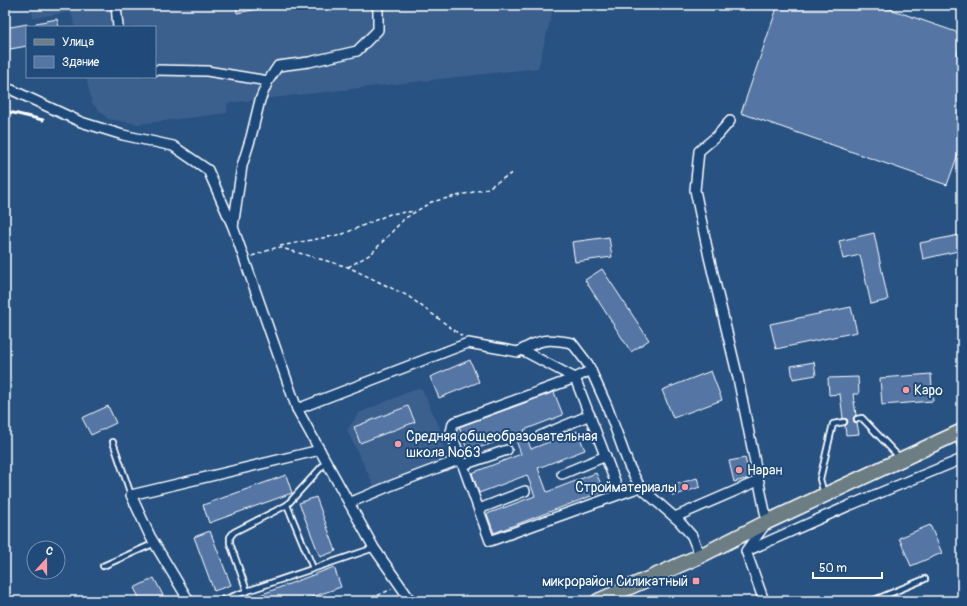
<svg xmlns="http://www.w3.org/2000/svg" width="967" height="606" font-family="Pangolin,sans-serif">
<rect width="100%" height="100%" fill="#285282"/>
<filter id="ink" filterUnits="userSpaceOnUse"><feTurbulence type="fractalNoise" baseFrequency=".025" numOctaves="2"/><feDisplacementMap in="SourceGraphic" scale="8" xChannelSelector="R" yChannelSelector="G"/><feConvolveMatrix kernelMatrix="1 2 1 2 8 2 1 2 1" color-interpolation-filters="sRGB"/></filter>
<g filter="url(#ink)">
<!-- built -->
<g fill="#3a608e">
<polygon points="31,5 554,5 538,68 227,103 227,113 139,124 108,119 92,103 86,77 155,77 155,27 75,27 71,12 33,18"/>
<polygon points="418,388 422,389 439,426 446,458 374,486 347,430 359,413"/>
</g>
<!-- building -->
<g fill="#5576a4" stroke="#fff">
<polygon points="236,5 258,5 258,9 237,13"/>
<polygon points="778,5 878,5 962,34 962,40 957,55 962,57 962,143 947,185 741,113"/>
<polygon points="57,19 59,27 36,27 36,23"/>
<polygon points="27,24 27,46 5,50 5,28"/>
<polygon points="874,233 888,300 871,304 860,255 843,259 839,241"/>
<polygon points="959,235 962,250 923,259 920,243"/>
<polygon points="609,237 612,257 575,262 572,242"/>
<polygon points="602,269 649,340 631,352 585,280"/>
<polygon points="851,307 857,332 776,349 770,324"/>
<polygon points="470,360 479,382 439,398 430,377"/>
<polygon points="814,362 816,375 793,379 791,366"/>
<polygon points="711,371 722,400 673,418 662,390"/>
<polygon points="931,374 933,401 882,405 880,378"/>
<polygon points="858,377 859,394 853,394 856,415 853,419 854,422 857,423 859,434 846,435 845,426 848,422 847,419 843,418 840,394 829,395 828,378"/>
<polygon points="554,392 563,415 524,430 531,449 577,431 585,450 538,468 547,492 596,473 604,491 494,533 487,514 535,496 527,475 479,493 472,473 521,454 514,435 468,452 459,427"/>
<polygon points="108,406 116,423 91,435 82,418"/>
<polygon points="408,406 415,422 360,443 354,427"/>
<polygon points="745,458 750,478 734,482 729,461"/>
<polygon points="286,475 292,493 209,523 203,505"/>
<polygon points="697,478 700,487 673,496 670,486"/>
<polygon points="316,497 336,551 320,557 299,503"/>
<polygon points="930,525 942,553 911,566 899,538"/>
<polygon points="210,531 231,585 214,591 194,537"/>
<polygon points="334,567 341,587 301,601 244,601"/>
<polygon points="154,578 166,601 141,601 134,588"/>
</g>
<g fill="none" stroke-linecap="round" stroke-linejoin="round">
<!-- lane casing -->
<g stroke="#fff" stroke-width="8">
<g id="lane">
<polyline points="857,419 862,418 900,458"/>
<polyline points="113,442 131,495"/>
<polyline points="824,494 820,479 833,424 844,422"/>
<polyline points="287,505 313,568"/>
<polyline points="103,566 155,543"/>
<polyline points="247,591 374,548"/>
<polyline points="220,601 247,591 230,543 230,537 234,532 287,505 326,462"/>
<polyline points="872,601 925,579"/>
</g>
</g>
<!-- street casing -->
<g stroke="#fff" stroke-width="12">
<g id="street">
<polyline points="116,5 118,27"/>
<polyline points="155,70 207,71 268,81 260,100 251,137 242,166 233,227"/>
<polyline points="268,81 278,66 309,62 357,51 378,30 378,11 377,5"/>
<polyline points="5,89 12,90 81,122 123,135 173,146 208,170 233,227 297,409 374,548 411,601"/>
<polyline points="730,121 718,135 699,151 695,190 709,257 738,378 767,522 746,551 764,601"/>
<polyline points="522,350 575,378 620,494"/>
<polyline points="591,370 575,378 453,423 451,432 490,541 640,487"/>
<path d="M297,409L468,343L518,352C540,339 547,338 572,343L588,364L607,406L629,466L640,487L679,521L692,536L700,556"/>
<polyline points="959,433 962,444"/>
<polyline points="540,436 590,415"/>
<polyline points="463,465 507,450"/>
<polyline points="562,474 606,456"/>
<polyline points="349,503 390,486 461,459"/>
<polyline points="479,509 525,491"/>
<polyline points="675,517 758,481"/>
<polyline points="747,551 848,506 962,459"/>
<polyline points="189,601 150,536 131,495 320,450"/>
</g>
</g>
<!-- primary casing -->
<g stroke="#fff" stroke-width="17">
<polyline id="primary" points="598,601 700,556 767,522 962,431"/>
</g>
<!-- path -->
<g stroke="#fff" stroke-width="1.5" stroke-dasharray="4 3" stroke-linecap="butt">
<polyline points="280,246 343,234 390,214 415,211"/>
<polyline points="252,256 278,247 348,267 408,296 462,336"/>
<polyline points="348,267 371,254 404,219 431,202 486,189 512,173"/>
<polyline points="365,601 392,589"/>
</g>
<!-- lane -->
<use href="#lane" stroke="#1f4a7a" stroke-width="4.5"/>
<!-- street -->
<use href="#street" stroke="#1f4a7a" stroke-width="9"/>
<!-- primary -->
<use href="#primary" stroke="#6c7e84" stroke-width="14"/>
<!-- rail -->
<polyline stroke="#fff" stroke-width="3" points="5,111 43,120"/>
</g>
</g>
<!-- markers -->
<g fill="#ff9aa2" stroke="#1f4a7a" stroke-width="1.5">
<circle cx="906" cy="390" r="4"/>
<circle cx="398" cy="444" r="4"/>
<circle cx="739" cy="470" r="4"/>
<circle cx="685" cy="487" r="4"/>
<rect x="692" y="577" width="8" height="8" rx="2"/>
</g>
<g text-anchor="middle" stroke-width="4" stroke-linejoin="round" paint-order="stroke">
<!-- poi labels -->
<g font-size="14" fill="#fff" stroke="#1f4a7a" text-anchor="start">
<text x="914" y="395">Каро</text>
<text x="406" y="441">Средняя общеобразовательная<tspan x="406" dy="16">школа №63</tspan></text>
<text x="747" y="475">Наран</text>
<text x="677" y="492" text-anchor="end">Стройматериалы</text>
<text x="688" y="586" text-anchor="end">микрорайон Силикатный</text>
</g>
</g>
<!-- margin -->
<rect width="967" height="606" fill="none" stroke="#1f4a7a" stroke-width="20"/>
<rect x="10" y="10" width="947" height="586" fill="none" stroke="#fff" stroke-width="1.5" filter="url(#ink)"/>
<!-- legend -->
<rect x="26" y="26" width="130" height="52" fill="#1f4a7a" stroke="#7992af"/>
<rect x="34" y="39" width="20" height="6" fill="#6c7e84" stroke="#7992af"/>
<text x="62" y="46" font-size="12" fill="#ffffff">Улица</text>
<rect x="34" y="56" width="20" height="12" fill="#5576a4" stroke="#7992af"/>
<text x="62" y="66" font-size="12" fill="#ffffff">Здание</text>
<!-- north arrow -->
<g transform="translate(46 560) rotate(21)"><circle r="19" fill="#1f4a7a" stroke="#7992af"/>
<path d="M0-3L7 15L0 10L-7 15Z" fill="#ff9aa2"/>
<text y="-6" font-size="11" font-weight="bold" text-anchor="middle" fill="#ffffff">С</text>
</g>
<!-- scale -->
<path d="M813 572v6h69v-6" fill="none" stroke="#ffffff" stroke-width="2"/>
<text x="819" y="572" font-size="12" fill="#ffffff" stroke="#1f4a7a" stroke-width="3" paint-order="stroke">50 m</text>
</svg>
